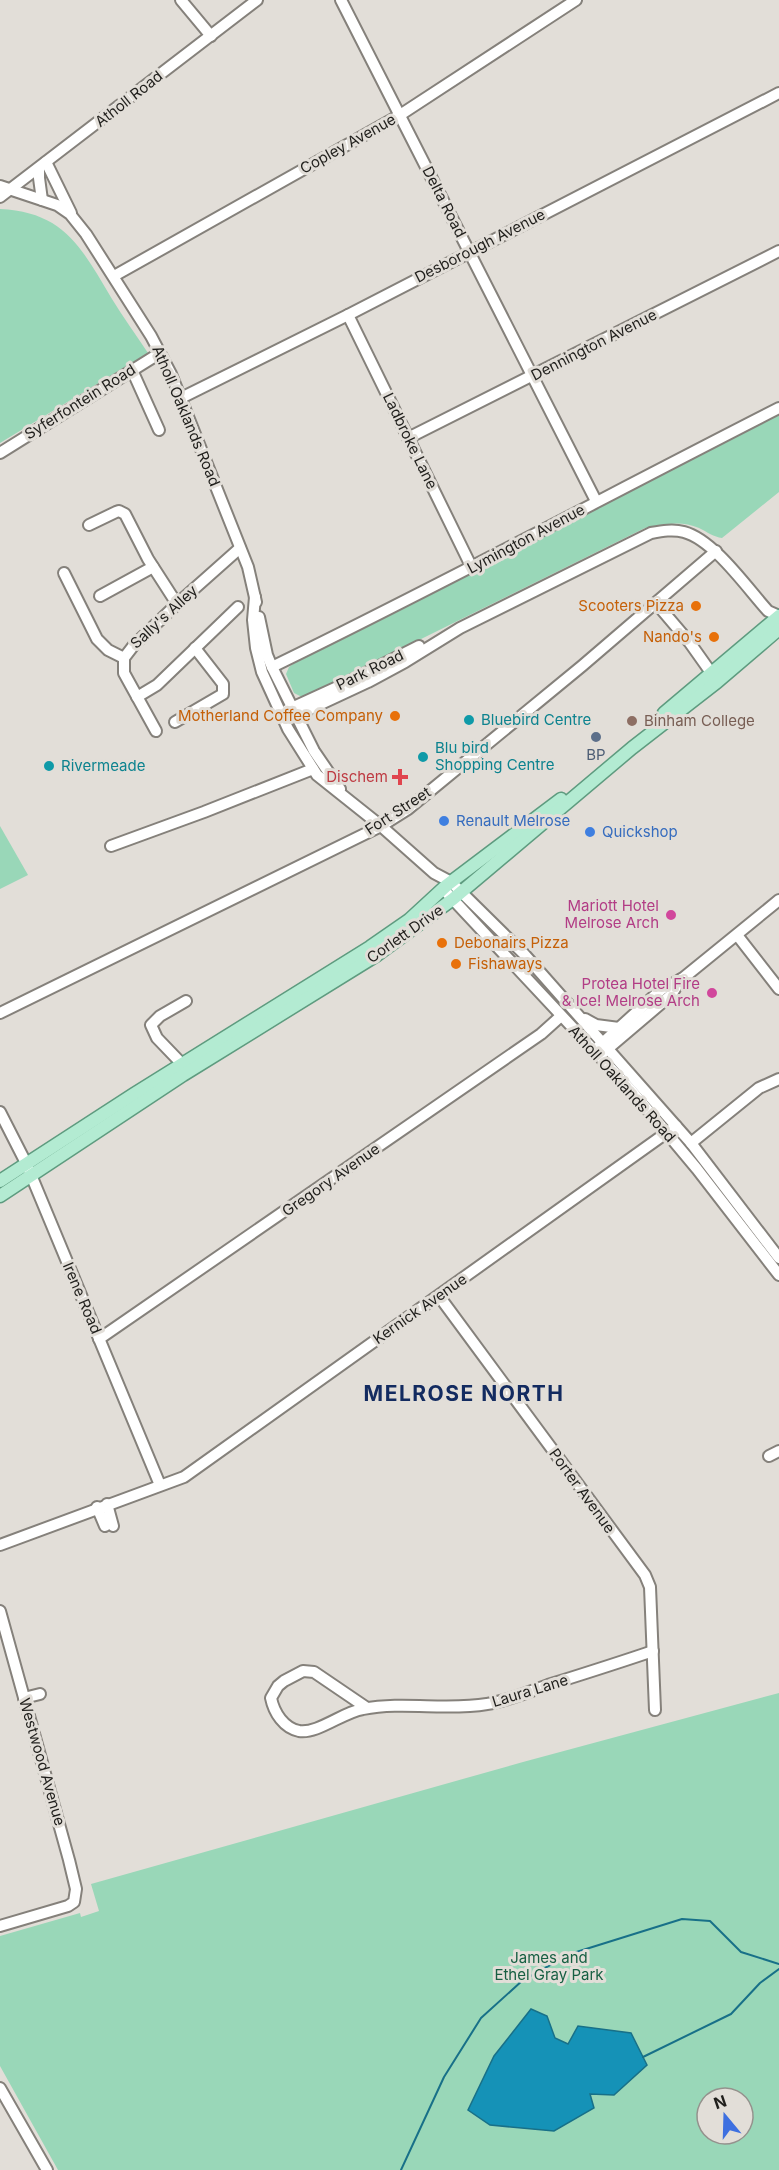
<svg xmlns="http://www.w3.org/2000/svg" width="779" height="2170" font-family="Inter,sans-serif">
<rect width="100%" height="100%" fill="#e2ded8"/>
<!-- green -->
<g fill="#99d7b8" fill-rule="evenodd">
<path d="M0,209C65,212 82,249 112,299C123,317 136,335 148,353L0,443Z"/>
<path d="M779,413V492L722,538C714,537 707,532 699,528C681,520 664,524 645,528L316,691L302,697L294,693L286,674L289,667L296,662Z"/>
<polygon points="0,826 28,875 0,889"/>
<path d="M779,1693V2170H58L0,2066V1936L80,1913L81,1917L99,1911L91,1884L523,1762ZM707,2098H743V2134H707Z"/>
</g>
<!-- water -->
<polygon fill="#1592b7" stroke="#187088" stroke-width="1.5" points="531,2009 547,2016 555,2038 568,2044 578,2026 631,2033 647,2065 614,2095 590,2094 594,2108 554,2131 490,2125 468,2110 494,2056"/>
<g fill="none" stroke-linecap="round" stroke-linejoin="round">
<!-- stream -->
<g stroke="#187088" stroke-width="2">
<polyline points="643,2057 731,2014 760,1983 779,1969"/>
<polyline points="401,2170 444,2077 481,2018 523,1980 570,1954 682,1919 710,1921 741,1952 779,1964"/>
</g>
<!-- minor casing -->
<g stroke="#85817b" stroke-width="14">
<g id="minor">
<polyline points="181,0 211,36"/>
<polyline points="341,0 596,501"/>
<polyline points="46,162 71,213"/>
<polyline points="39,168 39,178 42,200"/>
<polyline points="0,186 57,205 70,214 86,234 151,336 171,374 248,567 256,602"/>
<polyline points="0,197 257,0"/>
<polyline points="114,276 400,115 576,0"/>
<polyline points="348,315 472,568"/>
<polyline points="132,370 159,430"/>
<polyline points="181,398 348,315 779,93"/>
<polyline points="408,438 779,251"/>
<polyline points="0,453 160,353"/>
<polyline points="89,525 116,512 119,511 125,514 148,559 177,604"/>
<polyline points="64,573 97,639 108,650 124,658"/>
<polyline points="100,596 153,567"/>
<polyline points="255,597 253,620 256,648 262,672 288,729 317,775 381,826 434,873 451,882 524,954 691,1143 779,1258"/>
<polyline points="656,603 690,643 712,674"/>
<polyline points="259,617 267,655 272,667 314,751 340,789"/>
<path d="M272,667C443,584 610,494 779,408"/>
<polyline points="137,697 157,685 238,607"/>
<polyline points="287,710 346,683 419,646"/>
<path d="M293,717L368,682L405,662L460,628L651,533C662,531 673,529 684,532C714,540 747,588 768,611L779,616"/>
<polyline points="175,722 223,694 223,684 195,648"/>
<polyline points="156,731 124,673 124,658 134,645 177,604 240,548"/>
<polyline points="111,846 204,812 313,769"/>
<polyline points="447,893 631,1090 697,1169 779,1275"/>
<polyline points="737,935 779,989"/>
<polyline points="0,1013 381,826 408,809 582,666 716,551"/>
<polyline points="585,1019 596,1025 619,1028"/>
<polyline points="598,1047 662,989 682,979 779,900"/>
<polyline points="604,1052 671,995 681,979"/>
<polyline points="182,1064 157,1038 151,1025 160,1016 186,1001"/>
<polyline points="0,1112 26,1163 160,1485"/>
<polyline points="691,1143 759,1088 779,1079"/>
<polyline points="439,1296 645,1575 650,1587 655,1710"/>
<polyline points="99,1339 541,1034 561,1016"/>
<polyline points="769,1456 779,1451"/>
<polyline points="107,1504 113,1526"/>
<polyline points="97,1507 105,1526"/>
<polyline points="0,1545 184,1477 676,1126"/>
<polyline points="0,1611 69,1860 76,1889 74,1902 68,1906 0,1926"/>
<polyline points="24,1698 40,1694"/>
<path d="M367,1708L314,1672L303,1671L284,1681L278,1686L271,1698C274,1713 284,1728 299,1731C318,1734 343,1712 363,1709C404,1701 446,1711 487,1704C508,1701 528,1692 548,1685C583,1674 618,1663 653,1651"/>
<polyline points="0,2088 47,2170"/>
</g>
</g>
<!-- major casing -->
<g stroke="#5e9b7f" stroke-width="15">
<g id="major">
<polyline points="664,713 779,616"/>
<polyline points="0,1181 134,1094 370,947 409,920 447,885 561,799"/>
<polyline points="0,1196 183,1075 377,955 411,930 453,899 632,748 717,682 779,629"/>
</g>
</g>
<!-- minor -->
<use href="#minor" stroke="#fff" stroke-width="10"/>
<!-- major -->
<use href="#major" stroke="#b3ebd2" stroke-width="12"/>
</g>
<!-- markers -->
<g fill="#e8710a" stroke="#e2ded8" stroke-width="2">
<circle cx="696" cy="606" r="6"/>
<circle cx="714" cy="637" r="6"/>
<circle cx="395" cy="716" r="6"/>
<circle cx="442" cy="943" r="6"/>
<circle cx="456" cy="964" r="6"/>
</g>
<g fill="#0f9aa8" stroke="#e2ded8" stroke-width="2">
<circle cx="469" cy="720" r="6"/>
<circle cx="423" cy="757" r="6"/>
<circle cx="49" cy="766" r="6"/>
</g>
<circle fill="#8d6e63" stroke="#e2ded8" stroke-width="2" cx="632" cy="721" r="6"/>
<circle fill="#5c6f8a" stroke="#e2ded8" stroke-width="2" cx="596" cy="737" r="6"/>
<path fill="#e0444e" stroke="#e2ded8" stroke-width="2" d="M397 768h6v6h6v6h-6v6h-6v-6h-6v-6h6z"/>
<g fill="#3f7fe0" stroke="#e2ded8" stroke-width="2">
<circle cx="444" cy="821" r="6"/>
<circle cx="590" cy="832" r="6"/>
</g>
<g fill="#d1479c" stroke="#e2ded8" stroke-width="2">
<circle cx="671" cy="915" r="6"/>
<circle cx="712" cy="993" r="6"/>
</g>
<g text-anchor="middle" stroke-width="6" stroke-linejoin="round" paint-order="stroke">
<!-- street labels -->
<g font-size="15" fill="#201f1c" stroke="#e2ded8">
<text transform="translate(129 99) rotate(-38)" y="5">Atholl Road</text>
<text transform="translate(348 144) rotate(-29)" y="5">Copley Avenue</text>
<text transform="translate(444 202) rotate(63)" y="5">Delta Road</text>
<text transform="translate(480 246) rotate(-27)" y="5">Desborough Avenue</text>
<text transform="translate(594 345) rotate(-27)" y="5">Dennington Avenue</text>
<text transform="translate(80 402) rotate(-32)" y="5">Syferfontein Road</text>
<text transform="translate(186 416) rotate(67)" y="5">Atholl Oaklands Road</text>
<text transform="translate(410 441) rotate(64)" y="5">Ladbroke Lane</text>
<text transform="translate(526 539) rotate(-28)" y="5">Lymington Avenue</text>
<text transform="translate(164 617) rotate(-43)" y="5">Sally's Alley</text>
<text transform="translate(370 670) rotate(-26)" y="5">Park Road</text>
<text transform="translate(398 811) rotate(-33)" y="5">Fort Street</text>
<text transform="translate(405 934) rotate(-35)" y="5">Corlett Drive</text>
<text transform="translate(622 1084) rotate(48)" y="5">Atholl Oaklands Road</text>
<text transform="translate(331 1180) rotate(-35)" y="5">Gregory Avenue</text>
<text transform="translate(82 1298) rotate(67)" y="5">Irene Road</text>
<text transform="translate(420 1309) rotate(-35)" y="5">Kernick Avenue</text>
<text transform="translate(582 1491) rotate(54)" y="5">Porter Avenue</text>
<text transform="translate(530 1691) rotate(-17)" y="5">Laura Lane</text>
<text transform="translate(42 1762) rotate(74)" y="5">Westwood Avenue</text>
</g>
<!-- food labels -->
<g font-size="15" fill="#c56008" stroke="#e2ded8" text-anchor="end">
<text x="684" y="611">Scooters Pizza</text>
<text x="702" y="642">Nando's</text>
<text x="383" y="721">Motherland Coffee Company</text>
<text x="454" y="948" text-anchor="start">Debonairs Pizza</text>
<text x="468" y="969" text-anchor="start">Fishaways</text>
</g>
<!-- culture labels -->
<g font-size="15" fill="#0d838f" stroke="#e2ded8" text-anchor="start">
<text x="481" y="725">Bluebird Centre</text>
<text x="435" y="753">Blu bird<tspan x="435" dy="17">Shopping Centre</tspan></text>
<text x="61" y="771">Rivermeade</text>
</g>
<!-- education labels -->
<g font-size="15" fill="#785e54" stroke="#e2ded8" text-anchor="start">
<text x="644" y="726">Binham College</text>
</g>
<!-- service labels -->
<g font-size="15" fill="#4e5e75" stroke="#e2ded8">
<text x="596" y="760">BP</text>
</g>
<!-- health labels -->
<g font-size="15" fill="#be3a42" stroke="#e2ded8" text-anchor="end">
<text x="388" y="782">Dischem</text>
</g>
<!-- shop labels -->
<g font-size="15" fill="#366cbe" stroke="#e2ded8" text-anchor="start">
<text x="456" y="826">Renault Melrose</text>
<text x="602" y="837">Quickshop</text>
</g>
<!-- hotel labels -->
<g font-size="15" fill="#b23c85" stroke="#e2ded8" text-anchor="end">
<text x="659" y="911">Mariott Hotel<tspan x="659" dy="17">Melrose Arch</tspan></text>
<text x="700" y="989">Protea Hotel Fire<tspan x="700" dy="17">&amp; Ice! Melrose Arch</tspan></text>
</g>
<!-- park labels -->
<g font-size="15" fill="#165f42" stroke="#e2ded8">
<text x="549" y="1963">James and<tspan x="549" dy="17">Ethel Gray Park</tspan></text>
</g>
<!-- district labels -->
<g font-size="21" font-weight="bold" letter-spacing="1.5" fill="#132b60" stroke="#e2ded8">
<text x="464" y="1401">MELROSE NORTH</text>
</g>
</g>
<!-- north arrow -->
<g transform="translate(725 2116) rotate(341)"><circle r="28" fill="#e2ded8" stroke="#94928d" stroke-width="1.5"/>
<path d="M0-4.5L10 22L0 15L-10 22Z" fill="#3e70e0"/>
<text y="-9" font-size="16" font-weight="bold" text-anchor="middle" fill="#201f1c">N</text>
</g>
</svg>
